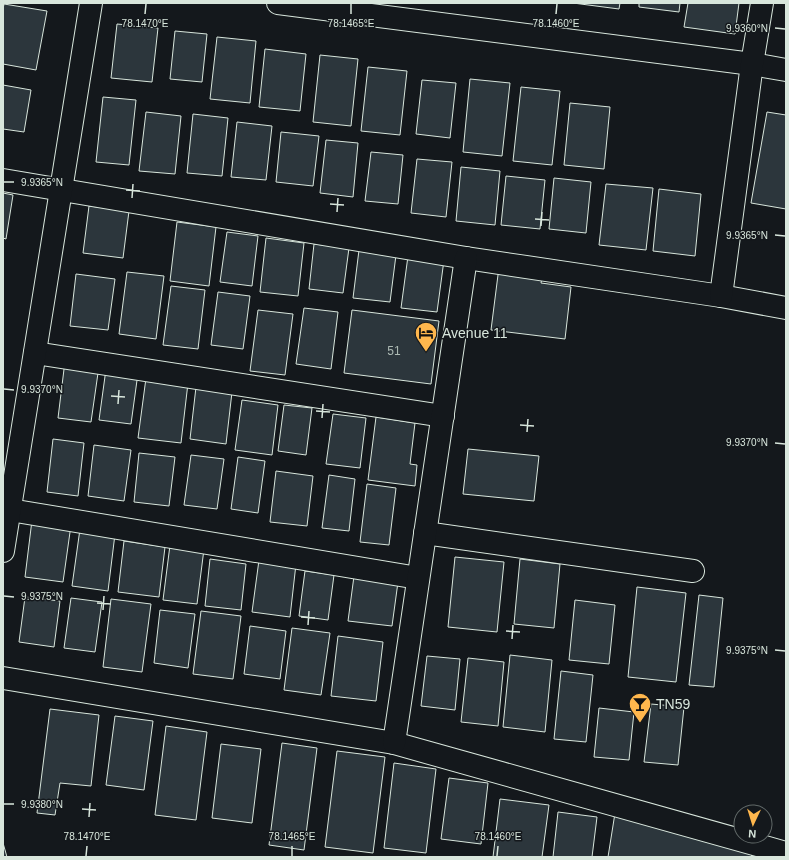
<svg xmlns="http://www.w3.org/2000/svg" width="789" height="860" font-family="Arial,sans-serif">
<rect width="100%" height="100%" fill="#14181c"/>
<!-- building -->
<g fill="#2c363c" stroke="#d8e6dc">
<polygon points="573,3 620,3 619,9"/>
<polygon points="639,3 680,3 679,12 639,7"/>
<polygon points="688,3 739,3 735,34 684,27"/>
<polygon points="4,4 47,11 36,70 3,64 3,9"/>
<polygon points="117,24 158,28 152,82 111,78"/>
<polygon points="175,31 207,34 202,82 170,79"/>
<polygon points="217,37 256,41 250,103 210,99"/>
<polygon points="265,49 306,54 300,111 259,107"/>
<polygon points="320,55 358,59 351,126 313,122"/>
<polygon points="368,67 407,71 400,135 361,131"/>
<polygon points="470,79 510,83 502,156 463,152"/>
<polygon points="422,80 456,83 450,138 416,134"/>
<polygon points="3,85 31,90 24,132 3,129"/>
<polygon points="521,87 560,91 552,165 513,161"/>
<polygon points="103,97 136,100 129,165 96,162"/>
<polygon points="570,103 610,107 604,169 564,165"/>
<polygon points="146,112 181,116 175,174 139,171"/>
<polygon points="767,112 786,115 786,209 751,203"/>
<polygon points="193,114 228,118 222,176 187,173"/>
<polygon points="237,122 272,126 266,180 231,177"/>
<polygon points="281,132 319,136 313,186 276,182"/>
<polygon points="326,140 358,143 353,197 320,193"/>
<polygon points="371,152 403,155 398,204 365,201"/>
<polygon points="417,159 452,162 446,217 411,213"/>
<polygon points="461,167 500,171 495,225 456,221"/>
<polygon points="506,176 545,180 540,229 501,225"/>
<polygon points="554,178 591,182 586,233 549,229"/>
<polygon points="606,184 653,188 646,250 599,245"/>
<polygon points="659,189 701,194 695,256 653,251"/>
<polygon points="3,193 13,195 6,239 3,238"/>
<polygon points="89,206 129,211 123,258 83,253"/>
<polygon points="177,222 216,227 209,286 170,281"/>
<polygon points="227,232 258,236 252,286 220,282"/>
<polygon points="266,238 304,243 298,296 260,292"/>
<polygon points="314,244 349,248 343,293 309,289"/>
<polygon points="359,250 396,255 390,302 353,298"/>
<polygon points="408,256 444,260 437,312 401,308"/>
<polygon points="499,267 543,273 541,283 571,287 565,339 491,330"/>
<polygon points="127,272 164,276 156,339 119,334"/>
<polygon points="76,274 115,279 108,330 70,326"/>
<polygon points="171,286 205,290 198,349 163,345"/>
<polygon points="218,292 250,296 243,349 211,345"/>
<polygon points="304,308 338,312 331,369 296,364"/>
<polygon points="258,310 293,314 285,375 250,371"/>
<polygon points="352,310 439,321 431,384 344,373"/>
<polygon points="65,361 99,366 91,422 58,418"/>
<polygon points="106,369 138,373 131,424 99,420"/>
<polygon points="146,378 188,383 181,443 138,438"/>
<polygon points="196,387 232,392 226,444 190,439"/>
<polygon points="242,400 278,405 272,455 235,450"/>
<polygon points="284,405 312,408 306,455 278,451"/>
<polygon points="333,414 366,418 360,468 326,464"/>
<polygon points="376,417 415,423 410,464 417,465 415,486 368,480"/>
<polygon points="53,439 84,443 78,496 47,492"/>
<polygon points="94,445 131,450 124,501 88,496"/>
<polygon points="468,449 539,456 534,501 463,494"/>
<polygon points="139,453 175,457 169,506 134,502"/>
<polygon points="191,455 224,459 217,509 184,505"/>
<polygon points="238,457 265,461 258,513 231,509"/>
<polygon points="276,471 313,476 307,526 270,522"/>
<polygon points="329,475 355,479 349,531 322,528"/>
<polygon points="367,484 396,488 389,545 360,542"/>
<polygon points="32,520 71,525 63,582 25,577"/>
<polygon points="80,529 115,534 108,591 72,586"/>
<polygon points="124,541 165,547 159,597 118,592"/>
<polygon points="170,545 204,549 197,604 163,600"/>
<polygon points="455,557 504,562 497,632 448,627"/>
<polygon points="210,559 246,564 241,610 205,606"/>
<polygon points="520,559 560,564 554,628 514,624"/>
<polygon points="259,560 296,564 290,617 252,612"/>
<polygon points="305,571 334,575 328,620 299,616"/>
<polygon points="354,576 398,582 392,626 348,621"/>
<polygon points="637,587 686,593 676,682 628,677"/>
<polygon points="699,595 723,598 714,687 689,685"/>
<polygon points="25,597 60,601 54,647 19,642"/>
<polygon points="71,598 102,602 95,652 64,648"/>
<polygon points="111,599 151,604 142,672 103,667"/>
<polygon points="575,600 615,605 609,664 569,660"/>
<polygon points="160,610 195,614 188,668 154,663"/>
<polygon points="201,611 241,616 233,679 193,674"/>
<polygon points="250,626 286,631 280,679 244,674"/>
<polygon points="292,628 330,633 321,695 284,690"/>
<polygon points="338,636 383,642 376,701 331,696"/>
<polygon points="510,655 552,660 545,732 503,727"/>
<polygon points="427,656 460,659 455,710 421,706"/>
<polygon points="468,658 504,662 498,726 461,722"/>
<polygon points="561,671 593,675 586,742 554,739"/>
<polygon points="651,704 684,707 678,765 644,762"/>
<polygon points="599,708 634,712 629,760 594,757"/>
<polygon points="50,709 99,715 91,786 60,783 55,815 37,813"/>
<polygon points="115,716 153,721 144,790 106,785"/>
<polygon points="166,726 207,732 196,820 155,815"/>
<polygon points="282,743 317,748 304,850 269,845"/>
<polygon points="221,744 261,749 252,823 212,818"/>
<polygon points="337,751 385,757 373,853 325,847"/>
<polygon points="394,763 436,769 426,853 384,848"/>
<polygon points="449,778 488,783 481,844 441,839"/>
<polygon points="500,799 549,805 542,857 493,857"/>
<polygon points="558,812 597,817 592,857 553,857"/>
<polygon points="615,813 754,849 751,857 608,857"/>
<polygon points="3,843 7,857 3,857"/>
</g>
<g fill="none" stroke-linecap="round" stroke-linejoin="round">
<!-- street casing -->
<g stroke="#d8e6dc" stroke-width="24">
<g id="street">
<polyline points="278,3 752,64 786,70"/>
<polyline points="3,180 466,258 721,296 786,308"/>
<polyline points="721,296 752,64 762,3"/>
<polyline points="35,353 443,416"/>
<polyline points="10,510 418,578"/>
<polyline points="425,533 693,571"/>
<polyline points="3,551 91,3"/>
<polyline points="3,678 394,743 786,853"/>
<polyline points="394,743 466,258"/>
</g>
</g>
<!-- street -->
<use href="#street" stroke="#14181c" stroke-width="22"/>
</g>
<!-- ticks -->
<path fill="none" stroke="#d8e6dc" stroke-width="1.5" d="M145,14L146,4M351,14V4M556,14L557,4M775,28L785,29M4,182H14M126,190L140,191M132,198L133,184M330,204L344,205M337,212L338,198M535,219L549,220M541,226L542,212M775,235L785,236M4,389L14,390M111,396L125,397M118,404L119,390M316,411L330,412M322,418L323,404M520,425L534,426M527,432L528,419M775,443L785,444M4,596L14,597M97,603L111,604M103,610L104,596M301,617L315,618M308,625L309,611M506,631L520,632M512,639L513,625M775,650L785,651M4,804H14M82,809L96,810M89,817L90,803M86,856L87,846M292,856V846M497,856L498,846"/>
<!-- icons -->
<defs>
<g id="hotel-pin" transform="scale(1.15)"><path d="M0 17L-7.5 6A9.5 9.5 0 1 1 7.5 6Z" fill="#ffb74d" stroke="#14181c"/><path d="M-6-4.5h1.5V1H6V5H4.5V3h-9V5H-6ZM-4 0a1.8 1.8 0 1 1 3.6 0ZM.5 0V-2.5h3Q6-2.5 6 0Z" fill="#111"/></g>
<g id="bar-pin" transform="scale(1.15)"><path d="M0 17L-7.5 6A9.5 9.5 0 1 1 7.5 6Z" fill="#ffb74d" stroke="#14181c"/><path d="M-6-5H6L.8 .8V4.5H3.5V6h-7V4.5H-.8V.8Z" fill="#111"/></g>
</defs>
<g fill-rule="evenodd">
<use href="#hotel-pin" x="426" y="333"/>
<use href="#bar-pin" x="640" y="704"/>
</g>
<g text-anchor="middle" stroke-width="3" stroke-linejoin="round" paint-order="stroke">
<!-- number labels -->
<g font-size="12" fill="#adbab4">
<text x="394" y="355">51</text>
</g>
<!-- poi labels -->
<g font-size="14" fill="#d8e6dc" stroke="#14181c" text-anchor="start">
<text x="442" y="338">Avenue 11</text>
<text x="656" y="709">TN59</text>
</g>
</g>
<g font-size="10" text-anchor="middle" fill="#d8e6dc" stroke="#14181c" stroke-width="3" stroke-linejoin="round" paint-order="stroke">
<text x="145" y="27">78.1470°E</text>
<text x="351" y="27">78.1465°E</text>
<text x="556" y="27">78.1460°E</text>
<text x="747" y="32">9.9360°N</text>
<text x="42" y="186">9.9365°N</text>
<text x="747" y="239">9.9365°N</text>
<text x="42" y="393">9.9370°N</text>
<text x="747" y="446">9.9370°N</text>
<text x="42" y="600">9.9375°N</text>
<text x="747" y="654">9.9375°N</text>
<text x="42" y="808">9.9380°N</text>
<text x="87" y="840">78.1470°E</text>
<text x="292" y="840">78.1465°E</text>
<text x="498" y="840">78.1460°E</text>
</g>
<!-- border -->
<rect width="789" height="860" fill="none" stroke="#d8e6dc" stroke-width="8"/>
<!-- north arrow -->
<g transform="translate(753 824) rotate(184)"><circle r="19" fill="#14181c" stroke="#626a69"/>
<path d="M0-3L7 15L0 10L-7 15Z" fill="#ffb74d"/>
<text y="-6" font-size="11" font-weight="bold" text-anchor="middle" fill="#d8e6dc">N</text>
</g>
</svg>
